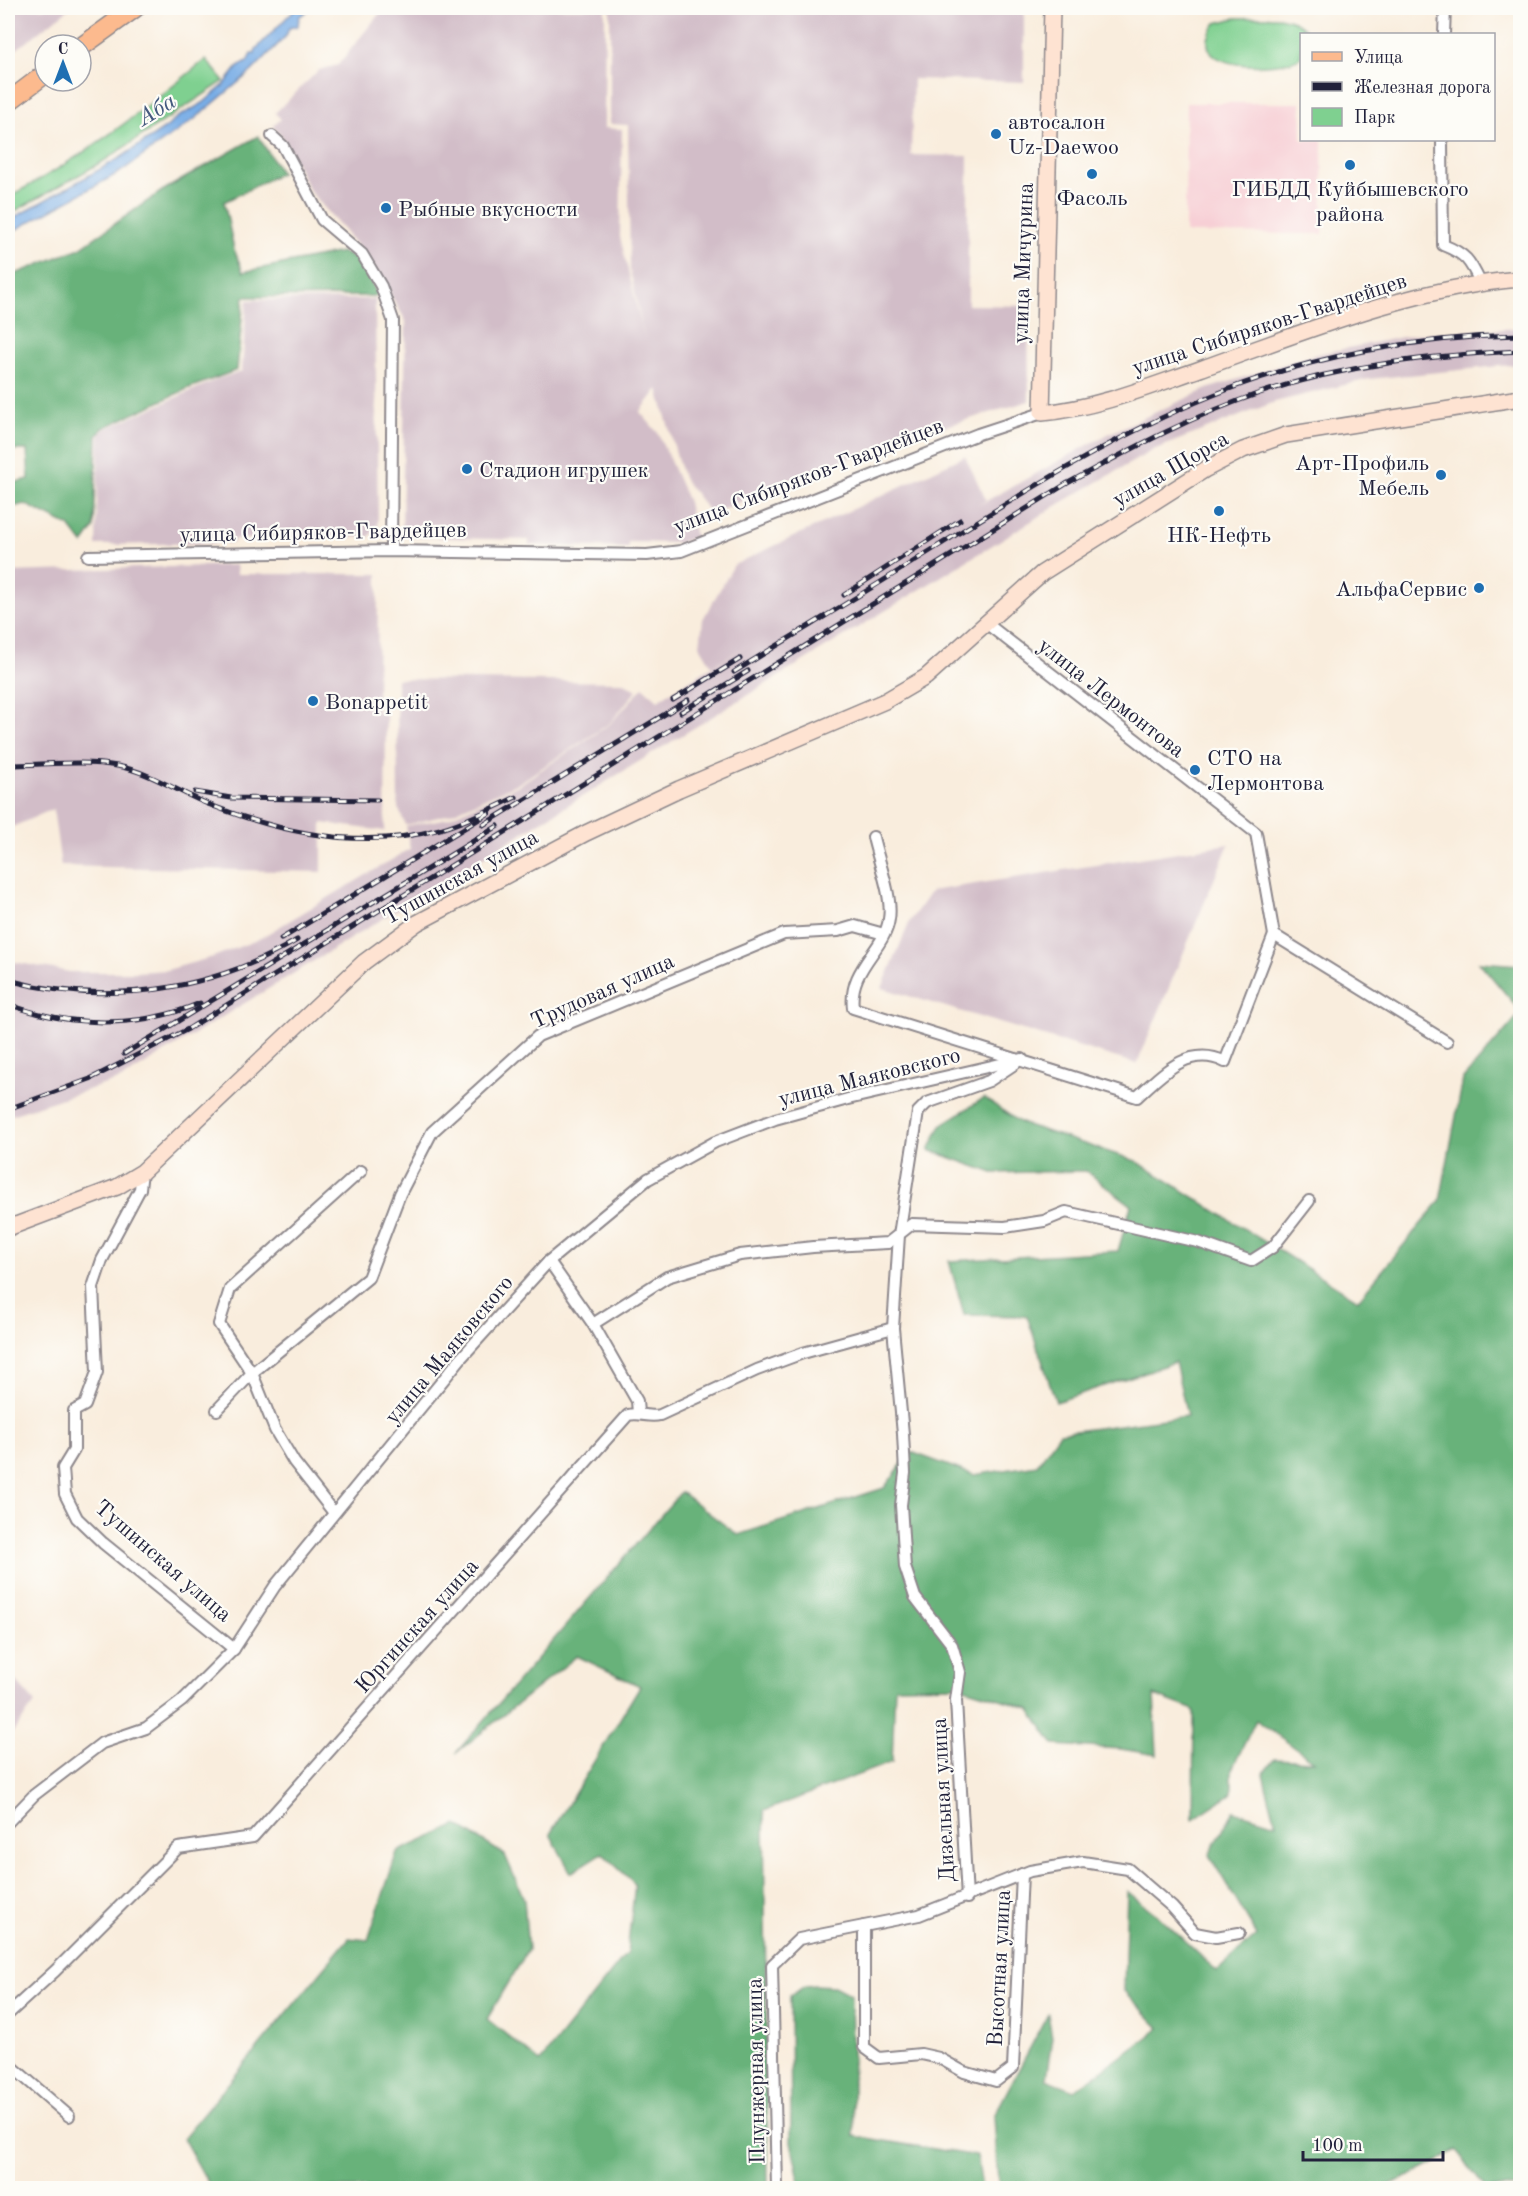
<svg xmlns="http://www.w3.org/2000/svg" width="1528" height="2196" font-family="'Old Standard TT',serif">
<rect width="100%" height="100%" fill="#fdfcf7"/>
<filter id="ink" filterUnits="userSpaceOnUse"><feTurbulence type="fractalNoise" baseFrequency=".0167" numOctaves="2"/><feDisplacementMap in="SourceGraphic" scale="12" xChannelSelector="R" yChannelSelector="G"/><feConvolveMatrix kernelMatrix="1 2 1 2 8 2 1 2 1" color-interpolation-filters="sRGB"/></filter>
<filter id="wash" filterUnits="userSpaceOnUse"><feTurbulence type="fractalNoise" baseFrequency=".008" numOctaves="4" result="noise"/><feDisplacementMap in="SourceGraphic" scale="24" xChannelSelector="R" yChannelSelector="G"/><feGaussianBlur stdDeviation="1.35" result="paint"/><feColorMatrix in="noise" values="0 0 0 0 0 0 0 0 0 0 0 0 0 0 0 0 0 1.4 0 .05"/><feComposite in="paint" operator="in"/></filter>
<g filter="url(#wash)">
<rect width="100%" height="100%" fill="#f9eddd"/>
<!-- built -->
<polygon fill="#f7cfd5" points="1186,103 1301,103 1302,140 1322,140 1323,234 1185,233"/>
<!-- industrial -->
<g fill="#d2bdc8">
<polygon points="8,8 70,8 8,56"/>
<polygon points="384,8 605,8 604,128 622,129 620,237 645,340 630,270 628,125 610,124 610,8 1024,8 1024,82 913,79 911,155 968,156 968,305 1028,306 1029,401 933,430 815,470 711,514 683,478 658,389 640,412 658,433 688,502 695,537 678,543 628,542 628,548 529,545 529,540 414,537 402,530 406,321 372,263 310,191 283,138 273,126 281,119 275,113 319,70 338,65"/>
<polygon points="375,299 378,526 369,537 234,539 234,543 96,545 99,436 105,429 218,379 242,371 247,300"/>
<polygon points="1520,328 1520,364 1369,379 1275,402 1153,450 1061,503 121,1079 8,1116 8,961 70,972 136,972 167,970 213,957 257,940 410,849 406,826 448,818 519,785 610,724 643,687 658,700 751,643 712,666 700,646 703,619 734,565 965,456 986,500 977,506 1106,435 1207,389 1313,355 1418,334"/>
<polygon points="236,565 237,574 378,574 377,713 386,713 385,831 322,823 322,872 61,866 53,809 8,829 8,572"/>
<polygon points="397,679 623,682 637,690 610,723 519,783 450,814 406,825 398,808"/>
<polygon points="1229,844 1137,1064 882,988 910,921 931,891"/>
<polygon points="8,1679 16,1681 35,1703 8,1739"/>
</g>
<!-- green -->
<g fill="#7fd090" stroke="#507966" stroke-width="1.5">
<path d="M1236,18C1258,18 1296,10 1308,34H1302L1301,57C1283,70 1178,74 1216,23Z"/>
<path d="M206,59L224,81L102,162L8,215V197C80,160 143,111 206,59Z"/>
</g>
<!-- forest -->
<g fill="#67b27a" stroke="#446a5a" stroke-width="1.5">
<polygon points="258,136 281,173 224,202 234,249 243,272 341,252 361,261 378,296 244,297 237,370 189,388 103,428 97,436 94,528 83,544 69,526 25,504 8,508 8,484 29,479 27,450 8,450 8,277 80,248 162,191"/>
<polygon points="1479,962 1520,965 1520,1011"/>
<polygon points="1520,1014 1520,2188 1486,2188 1457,2151 1410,2176 1380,2188 1026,2188 998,2182 994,2116 1048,2014 1052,2037 1046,2079 1075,2090 1160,2028 1124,1991 1127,1891 1157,1915 1217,1971 1257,1935 1209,1855 1234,1811 1276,1824 1263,1774 1274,1759 1314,1761 1256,1720 1232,1769 1232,1793 1193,1819 1194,1710 1154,1695 1157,1755 1121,1749 1054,1745 1029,1708 958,1686 895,1687 892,1762 764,1811 768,2188 211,2188 183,2138 349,1938 368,1940 397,1852 457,1825 505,1855 524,1899 528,1950 487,2019 540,2062 627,1953 635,1884 602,1853 571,1873 550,1834 640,1686 577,1656 456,1753 681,1492 738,1535 884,1488 911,1452 974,1475 1037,1465 1060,1433 1187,1416 1175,1362 1056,1402 1027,1316 964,1315 949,1261 1118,1251 1131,1205 1086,1171 993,1173 929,1150 941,1125 984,1098 1021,1123 1136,1161 1358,1300 1440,1201 1463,1079"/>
<polygon points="815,1985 834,1986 851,1995 854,2136 977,2156 982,2188 801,2188 791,2142 790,1996 805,1986"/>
</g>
<!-- water -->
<polygon fill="#79ade6" stroke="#4e6890" stroke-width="1.5" points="296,8 311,8 299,17 298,26 289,28 286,36 252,71 196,118 120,172 8,234 8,221 120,158 167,127 176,118 203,103 224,85 238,67 247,62 251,54 255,54 256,49"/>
</g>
<g filter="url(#ink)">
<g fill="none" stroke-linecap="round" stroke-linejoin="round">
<!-- street casing -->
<g stroke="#8e888c" stroke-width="14">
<g id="street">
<polyline points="1444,34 1445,8"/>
<polyline points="272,136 283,146 322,220 362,254 381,286 393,320 391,551"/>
<path d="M1442,140L1443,245C1466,254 1470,261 1480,282"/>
<polyline points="88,556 391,551 647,555 681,551 978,434 1042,413"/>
<polyline points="986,623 1256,833 1274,935 1447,1042"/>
<path d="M873,837C878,860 893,897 889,919C885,950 848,968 853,1008L1137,1097C1162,1074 1189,1044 1225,1062L1274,935"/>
<polyline points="142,1172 140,1189 102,1260 93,1287 97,1372 85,1405 74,1411 74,1450 63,1468 65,1494 77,1518 103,1543 234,1649"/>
<polyline points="549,1261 593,1324 667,1277 740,1255 813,1247 888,1243 912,1224 1005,1227 1044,1221 1066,1212 1198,1242 1251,1261 1273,1247 1309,1201"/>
<polyline points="593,1324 637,1401 638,1413"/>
<polyline points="217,1410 252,1373 368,1278 400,1194 432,1132 538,1036 784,934 838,931 855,926 884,934"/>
<polyline points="334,1513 294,1462 275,1430 252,1373 219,1324 230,1289 361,1171"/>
<polyline points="8,1822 34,1795 102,1743 146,1728 182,1701 234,1649 275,1586 461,1358 549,1261 648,1179 715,1142 775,1119 848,1099 1022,1059"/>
<polyline points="967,1898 956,1700 960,1672 952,1645 915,1597 905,1567 901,1505 905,1473 903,1434 893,1328 899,1235 918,1112 927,1103 989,1081 1016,1063"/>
<polyline points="864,1926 864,2047 879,2058 921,2054 939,2058 964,2072 996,2081 1013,2068 1022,1874"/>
<path d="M8,2014L55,1971L178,1848L253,1837L628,1415C640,1412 648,1418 660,1415L757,1370L803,1353L893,1328"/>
<polyline points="8,2063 69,2116"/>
<polyline points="777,2188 772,1965 799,1939 919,1915 1030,1871 1083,1862 1128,1869 1172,1907 1195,1933 1216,1937 1239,1933"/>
</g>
</g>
<!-- secondary casing -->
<g stroke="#8e888c" stroke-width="18">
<g id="secondary">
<path d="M1052,8L1042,413C1097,408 1148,387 1200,369C1304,332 1410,288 1520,279"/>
<polyline points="8,1228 117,1187 142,1172 364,962 417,923 586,833 679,789 885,701 926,677 1042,573 1206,469 1243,450 1286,435 1520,398"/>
</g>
</g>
<!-- primary casing -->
<g stroke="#8e888c" stroke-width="21">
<g id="primary">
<polyline points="81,47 135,8"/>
<polyline points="8,102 45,74"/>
</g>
</g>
<!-- street -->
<use href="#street" stroke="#fff" stroke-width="10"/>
<!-- secondary -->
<use href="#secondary" stroke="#fee3d2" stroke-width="15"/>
<!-- primary -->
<use href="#primary" stroke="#fcba8e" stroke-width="18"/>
<!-- rail casing -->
<g stroke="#22223b" stroke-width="5">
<g id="rail">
<polyline points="844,595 960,520"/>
<path d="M734,672C795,634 858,597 919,558C1013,499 1108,438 1211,396C1308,356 1416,337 1520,335"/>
<polyline points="673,700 740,659"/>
<polyline points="681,712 748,671"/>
<path d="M8,765C43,765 82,760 117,766C151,772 181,794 213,806C285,834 365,850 440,829C467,821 491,809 516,797"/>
<polyline points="195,792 231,798 378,800"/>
<polyline points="483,825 688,700"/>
<polyline points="281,939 489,813"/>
<path d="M8,980C105,1006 210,992 297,940"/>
<path d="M8,1004C69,1027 139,1029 200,1003"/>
<polyline points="124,1054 498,826"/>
<path d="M8,1109L90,1079L188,1029L1066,484C1129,450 1191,416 1260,393C1344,365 1432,355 1520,351"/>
</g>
</g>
<!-- rail -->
<use href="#rail" stroke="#fdfcf7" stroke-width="3" stroke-dasharray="9" stroke-linecap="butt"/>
</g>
</g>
<!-- markers -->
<g fill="#1f6fb2" stroke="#fdfcf7" stroke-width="2">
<circle cx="996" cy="134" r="6"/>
<circle cx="1350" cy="165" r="6"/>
<circle cx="1092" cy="174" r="6"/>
<circle cx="386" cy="208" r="6"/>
<circle cx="467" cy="469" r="6"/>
<circle cx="1441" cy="475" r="6"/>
<circle cx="1219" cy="511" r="6"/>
<circle cx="1479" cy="588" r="6"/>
<circle cx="313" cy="701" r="6"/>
<circle cx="1195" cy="770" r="6"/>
</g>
<g text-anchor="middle" stroke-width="4.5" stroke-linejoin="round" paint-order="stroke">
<!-- poi labels -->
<g font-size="22" fill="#22223b" stroke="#fdfcf7" text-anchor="start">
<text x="1008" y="129">автосалон<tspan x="1008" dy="25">Uz-Daewoo</tspan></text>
<text x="1350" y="196" text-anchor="middle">ГИБДД Куйбышевского<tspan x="1350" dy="25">района</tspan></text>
<text x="1092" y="205" text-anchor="middle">Фасоль</text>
<text x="398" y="216">Рыбные вкусности</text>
<text x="1429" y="470" text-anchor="end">Арт-Профиль<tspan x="1429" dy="25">Мебель</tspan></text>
<text x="479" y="477">Стадион игрушек</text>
<text x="1219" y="542" text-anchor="middle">НК-Нефть</text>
<text x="1467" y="596" text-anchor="end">АльфаСервис</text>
<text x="325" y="709">Bonappetit</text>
<text x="1207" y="765">СТО на<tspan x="1207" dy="25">Лермонтова</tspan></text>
</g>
<!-- street labels -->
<g font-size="22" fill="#22223b" stroke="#fdfcf7">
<text transform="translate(1022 263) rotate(-88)" y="8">улица Мичурина</text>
<text transform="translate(1269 323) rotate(-18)" y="8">улица Сибиряков-Гвардейцев</text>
<text transform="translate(1170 468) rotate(-30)" y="8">улица Щорса</text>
<text transform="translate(808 475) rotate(-21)" y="8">улица Сибиряков-Гвардейцев</text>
<text transform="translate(323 531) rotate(-1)" y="8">улица Сибиряков-Гвардейцев</text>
<text transform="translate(1112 697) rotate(38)" y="8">улица Лермонтова</text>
<text transform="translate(460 876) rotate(-29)" y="8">Тушинская улица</text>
<text transform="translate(602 990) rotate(-24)" y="8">Трудовая улица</text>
<text transform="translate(869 1076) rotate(-14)" y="8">улица Маяковского</text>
<text transform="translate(448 1349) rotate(-50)" y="8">улица Маяковского</text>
<text transform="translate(164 1560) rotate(41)" y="8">Тушинская улица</text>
<text transform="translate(416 1625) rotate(-48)" y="8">Юргинская улица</text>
<text transform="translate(942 1800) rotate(-93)" y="8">Дизельная улица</text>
<text transform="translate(998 1968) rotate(-87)" y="8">Высотная улица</text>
<text transform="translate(755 2071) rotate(-91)" y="8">Плунжерная улица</text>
</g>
<!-- water labels -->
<g font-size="24" font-style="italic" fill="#455a7f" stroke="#fdfcf7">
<text transform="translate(156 109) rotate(-32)" y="8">Аба</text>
</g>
</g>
<!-- margin -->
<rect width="1528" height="2196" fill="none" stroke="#fdfcf7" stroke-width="30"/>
<!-- legend -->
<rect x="1300" y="33" width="195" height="108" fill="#fdfcf7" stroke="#a5a5ac" stroke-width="1.5"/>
<rect x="1312" y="52" width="30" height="9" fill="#fcba8e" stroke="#a5a5ac" stroke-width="1.5"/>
<text x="1354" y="63" font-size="18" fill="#22223b">Улица</text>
<rect x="1312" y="82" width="30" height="9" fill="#22223b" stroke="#a5a5ac" stroke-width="1.5"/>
<text x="1354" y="93" font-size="18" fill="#22223b">Железная дорога</text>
<rect x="1312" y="108" width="30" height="18" fill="#7fd090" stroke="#a5a5ac" stroke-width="1.5"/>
<text x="1354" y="123" font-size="18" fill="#22223b">Парк</text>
<!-- north arrow -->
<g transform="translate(63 63)"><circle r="28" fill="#fdfcf7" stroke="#a5a5ac" stroke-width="1.5"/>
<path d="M0-4.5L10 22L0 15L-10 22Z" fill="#1f6fb2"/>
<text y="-9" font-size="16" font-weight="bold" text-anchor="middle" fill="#22223b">С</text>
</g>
<!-- scale -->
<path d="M1303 2151v9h140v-9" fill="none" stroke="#22223b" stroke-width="3"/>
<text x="1312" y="2151" font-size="18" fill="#22223b" stroke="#fdfcf7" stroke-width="4.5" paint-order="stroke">100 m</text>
</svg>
